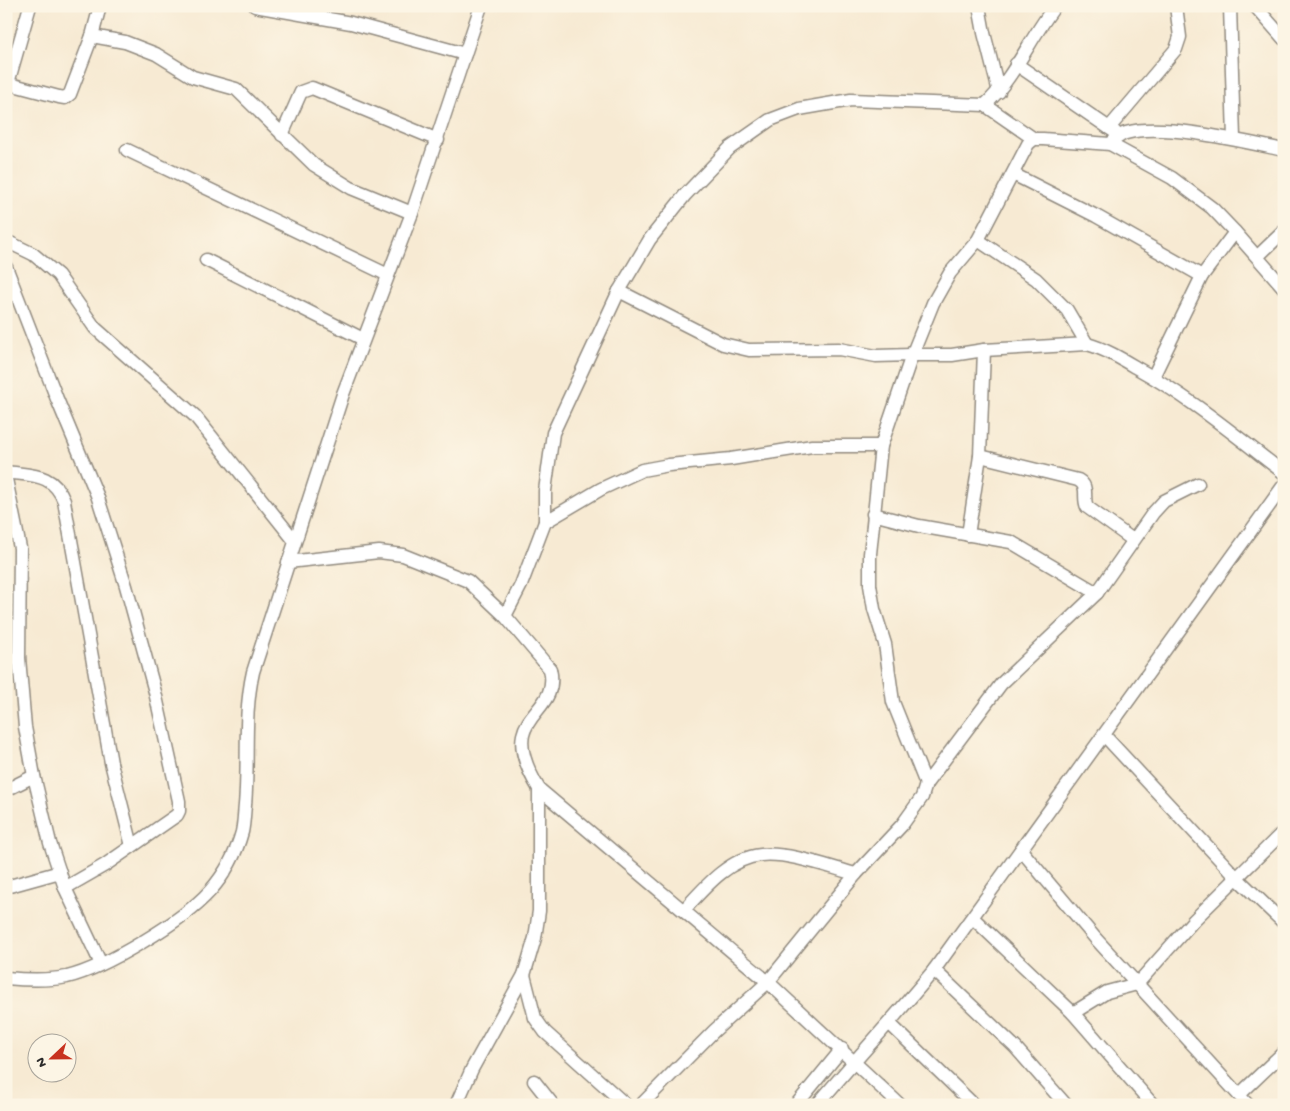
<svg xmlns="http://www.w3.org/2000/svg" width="1290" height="1111" font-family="'Gochi Hand',sans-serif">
<rect width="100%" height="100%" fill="#fcf5e5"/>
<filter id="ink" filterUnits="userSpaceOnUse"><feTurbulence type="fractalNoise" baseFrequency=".02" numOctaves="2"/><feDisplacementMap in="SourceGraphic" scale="10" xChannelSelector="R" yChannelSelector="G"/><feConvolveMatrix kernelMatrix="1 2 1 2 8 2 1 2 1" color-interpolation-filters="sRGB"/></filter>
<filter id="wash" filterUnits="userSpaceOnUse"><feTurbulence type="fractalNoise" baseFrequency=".0096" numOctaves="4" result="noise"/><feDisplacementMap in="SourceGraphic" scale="20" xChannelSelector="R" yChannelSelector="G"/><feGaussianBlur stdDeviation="1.12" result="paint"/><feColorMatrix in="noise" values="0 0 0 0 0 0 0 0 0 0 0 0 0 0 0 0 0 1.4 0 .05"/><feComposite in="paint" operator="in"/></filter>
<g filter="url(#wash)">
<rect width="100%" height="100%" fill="#f7ead3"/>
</g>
<g filter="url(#ink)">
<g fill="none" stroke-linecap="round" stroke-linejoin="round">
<!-- street casing -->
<g stroke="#918a7f" stroke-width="15">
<g id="street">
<polyline points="255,6 351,23 465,54"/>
<polyline points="979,6 984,33 999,92"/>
<polyline points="1230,6 1234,139"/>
<polyline points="1255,6 1284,39"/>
<polyline points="92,36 125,42 156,54 193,77 236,89 314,165 351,188 412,213"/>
<polyline points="1016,64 1115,132"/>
<polyline points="6,83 59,97 65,98 70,94 92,36 100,6"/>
<polyline points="6,90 30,6"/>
<path d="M985,105C1014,78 1030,38 1055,6"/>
<polyline points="1109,128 1176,49 1180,37 1176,6"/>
<polyline points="282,135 301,92 312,88 438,140"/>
<path d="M1110,144C1115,140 1119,135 1126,133C1163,122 1245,142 1284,150"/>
<polyline points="127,150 388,275"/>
<polyline points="1013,174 1096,216 1202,276"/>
<polyline points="978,240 1036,279 1067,310 1087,344"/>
<polyline points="6,241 33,254 58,275 95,328 195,416 294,540"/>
<polyline points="1258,256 1284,231"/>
<polyline points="206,260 363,339"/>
<polyline points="6,267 57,399 97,495 126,586 155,692 179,801 179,811 177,815 105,865 65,888"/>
<path d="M619,291L723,344L749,350L839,349L876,356L912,355H952L984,350L1087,344C1105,349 1120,358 1135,367C1188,396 1236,436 1284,473"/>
<polyline points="1153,377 1202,276 1235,232"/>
<path d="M980,456L1078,480C1090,487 1082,496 1087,507L1133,540"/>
<path d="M6,472C33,476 53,473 64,501L111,763L132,846"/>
<polyline points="6,479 20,548 19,658 25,727 34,776 50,843 65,888 101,964"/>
<polyline points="873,514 919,526 1011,542 1097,593"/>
<polyline points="545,522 601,489 642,470 669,465 731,459 812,446 881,446"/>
<polyline points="968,535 980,456 984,350"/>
<path d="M288,562L379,552L403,555L468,581L505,616L550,669C558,702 528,711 523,735C519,753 530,774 539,789L768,982L900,1105"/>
<polyline points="505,616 521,585 545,522 545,491 553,433 619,291 650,239 685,195 730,148 770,120 799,109 851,100 985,105 1034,139"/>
<polyline points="6,660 19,658"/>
<polyline points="1104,735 1237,878 1284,923"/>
<polyline points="926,784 893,702 885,644 874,609 870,585 870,554 881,446 912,355 933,303 950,273 978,240 1028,144 1034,139 1043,139 1110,144 1172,178 1212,208 1235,232 1284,288"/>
<polyline points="6,790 34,776"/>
<polyline points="1021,850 1096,939 1248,1105"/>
<polyline points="6,887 60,872"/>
<path d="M684,910C704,888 729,858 761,855C789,852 829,867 856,874"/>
<polyline points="973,918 1073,1013 1153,1105"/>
<polyline points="934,970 1015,1047 1066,1105"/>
<polyline points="524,975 535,1018 545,1032 626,1105"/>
<path d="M6,978C27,980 46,981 67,977C105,968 183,921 210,891C225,874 236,854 242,832C244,823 244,814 245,805C249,761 243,716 253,672L343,394L412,213L481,6"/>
<polyline points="1073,1013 1107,992 1137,984 1194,920 1284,831"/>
<polyline points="890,1024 974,1105"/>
<polyline points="534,1081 553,1105"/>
<polyline points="1239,1095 1284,1052"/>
<polyline points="456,1105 472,1069 524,975 535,938 539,911 539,789"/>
<polyline points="641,1105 714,1031 768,982 856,874 902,825 922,797 926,784 1001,684 1097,593 1153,513 1164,501 1198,484"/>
<polyline points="796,1105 842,1049"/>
<path d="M817,1105C856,1059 896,1016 934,970L1284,485"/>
</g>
</g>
<!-- street -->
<use href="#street" stroke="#fff" stroke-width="12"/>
</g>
</g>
<!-- margin -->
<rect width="1290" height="1111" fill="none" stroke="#fcf5e5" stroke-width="25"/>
<!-- north arrow -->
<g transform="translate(52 1058) rotate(248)"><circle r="24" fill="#fcf5e5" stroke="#a8a49b"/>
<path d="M0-4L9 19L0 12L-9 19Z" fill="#c8321e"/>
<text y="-8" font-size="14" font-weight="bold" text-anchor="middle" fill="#2b2b2b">N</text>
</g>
</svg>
